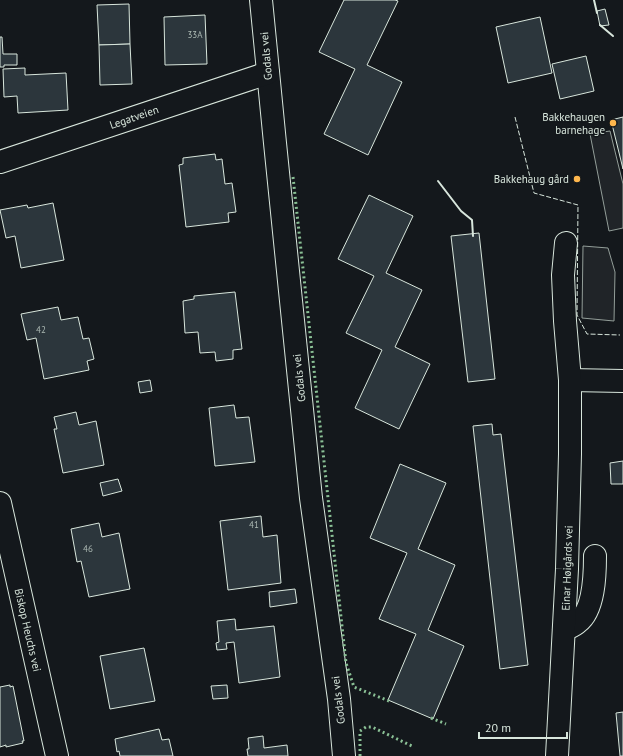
<svg xmlns="http://www.w3.org/2000/svg" width="623" height="756" font-family="'PT Sans',sans-serif">
<rect width="100%" height="100%" fill="#14181c"/>
<!-- green -->
<g fill="#202428" stroke="#939e99">
<polygon points="610,131 623,184 623,228 609,231 590,134"/>
<polygon points="583,246 608,248 615,272 614,321 582,318"/>
</g>
<!-- building -->
<g fill="#2c363c" stroke="#d8e6dc">
<polygon points="344,0 395,0 398,1 367,65 402,82 368,155 324,134 355,69 319,52"/>
<polygon points="129,4 130,44 99,45 97,5"/>
<polygon points="605,9 609,25 600,26 597,11"/>
<polygon points="205,15 207,64 165,65 164,17"/>
<polygon points="540,17 552,73 508,83 496,27"/>
<polygon points="0,37 2,37 3,54 17,54 17,65 4,65 4,67 0,67"/>
<polygon points="130,44 132,84 100,85 99,45"/>
<polygon points="586,56 594,91 560,99 552,64"/>
<polygon points="25,68 25,75 66,73 68,110 18,113 17,96 4,97 3,69"/>
<polygon points="623,117 623,169 611,120"/>
<polygon points="215,154 216,160 222,159 225,184 232,183 236,212 228,213 229,222 186,227 179,165 183,164 183,158"/>
<polygon points="369,195 413,216 386,273 422,290 395,347 430,364 399,429 355,408 382,350 346,333 374,276 338,259"/>
<polygon points="53,203 64,260 21,268 15,236 6,238 0,210 27,205 28,208"/>
<polygon points="479,233 495,379 468,382 451,236"/>
<polygon points="235,292 242,349 233,350 233,359 216,361 215,352 200,353 198,332 185,333 183,301 194,299 194,296"/>
<polygon points="58,307 61,320 78,317 83,339 89,338 94,359 87,361 89,370 44,379 36,338 27,340 21,314"/>
<polygon points="150,380 152,391 140,393 138,382"/>
<polygon points="234,405 236,418 249,417 255,462 215,466 209,408"/>
<polygon points="76,412 79,425 96,421 104,465 63,473 54,429 57,429 54,417"/>
<polygon points="492,424 493,435 501,434 528,665 500,669 473,426"/>
<polygon points="623,461 623,484 611,484 610,463"/>
<polygon points="400,464 446,483 418,549 455,565 428,630 464,646 433,719 388,700 416,634 379,619 407,553 370,538"/>
<polygon points="118,479 122,491 103,496 100,483"/>
<polygon points="261,516 263,537 277,535 281,583 228,590 220,521"/>
<polygon points="99,523 102,537 119,533 130,589 89,597 81,561 77,562 71,529"/>
<polygon points="295,589 297,603 270,607 269,592"/>
<polygon points="235,619 236,630 274,626 280,677 239,683 234,642 226,643 227,649 217,650 216,643 219,642 217,621"/>
<polygon points="144,648 155,701 110,709 100,656"/>
<polygon points="10,685 10,687 13,686 24,741 22,741 23,743 6,747 6,745 0,747 0,687"/>
<polygon points="227,685 228,698 213,699 211,686"/>
<polygon points="623,712 623,756 620,756 616,713"/>
<polygon points="159,729 162,740 169,739 173,756 120,756 119,751 117,752 115,739"/>
<polygon points="263,736 264,748 287,745 288,756 248,756 247,749 249,749 248,738"/>
</g>
<g fill="none" stroke-linecap="round" stroke-linejoin="round">
<!-- minor casing -->
<g stroke="#d8e6dc" stroke-width="24">
<g id="minor">
<polyline points="261,0 275,143 311,498 339,699 344,756"/>
<polyline points="0,162 268,73"/>
<polyline points="570,380 623,381"/>
<polyline points="0,503 57,756"/>
<path d="M564,630C568,628 574,626 578,622C594,610 595,575 595,556"/>
<polyline points="557,756 567,569 570,454 570,380 565,321 563,275 566,243"/>
</g>
</g>
<!-- minor -->
<use href="#minor" stroke="#14181c" stroke-width="22"/>
<!-- hedge -->
<g stroke="#8ac095" stroke-width="3" stroke-dasharray="2 3" stroke-linecap="butt">
<polyline points="293,177 346,663 354,687 389,701"/>
<polyline points="431,718 446,724"/>
<polyline points="360,756 360,731 366,727 372,727 414,747"/>
</g>
<!-- fence -->
<polyline stroke="#d8e6dc" stroke-width="1" stroke-dasharray="5 2" stroke-linecap="butt" points="515,117 534,193 578,205 577,315 587,334 620,335"/>
<!-- wall -->
<g stroke="#d8e6dc" stroke-width="2">
<polyline points="594,0 597,13"/>
<polyline points="600,25 613,36"/>
<polyline points="438,181 461,211 472,220 473,236"/>
</g>
</g>
<!-- markers -->
<g fill="#ffb74d" stroke="#14181c" stroke-width="1.5">
<circle cx="613" cy="123" r="4"/>
<circle cx="577" cy="179" r="4"/>
</g>
<g text-anchor="middle" stroke-width="3" stroke-linejoin="round" paint-order="stroke">
<!-- number labels -->
<g font-size="9" fill="#adbab4">
<text x="195" y="38">33A</text>
<text x="41" y="333">42</text>
<text x="254" y="528">41</text>
<text x="88" y="552">46</text>
</g>
<!-- street labels -->
<g font-size="11" fill="#d8e6dc" stroke="#14181c">
<text transform="translate(266 56) rotate(-95)" y="4">Godals vei</text>
<text transform="translate(134 117) rotate(-19)" y="4">Legatveien</text>
<text transform="translate(299 378) rotate(-96)" y="4">Godals vei</text>
<text transform="translate(567 568) rotate(-88)" y="4">Einar Høigårds vei</text>
<text transform="translate(28 630) rotate(77)" y="4">Biskop Heuchs vei</text>
<text transform="translate(338 700) rotate(-97)" y="4">Godals vei</text>
</g>
<!-- poi labels -->
<g font-size="11" fill="#d8e6dc" stroke="#14181c" text-anchor="end">
<text x="605" y="121">Bakkehaugen<tspan x="605" dy="13">barnehage</tspan></text>
<text x="569" y="183">Bakkehaug gård</text>
</g>
</g>
<!-- scale -->
<path d="M479 732v6h88v-6" fill="none" stroke="#d8e6dc" stroke-width="2"/>
<text x="485" y="732" font-size="12" fill="#d8e6dc" stroke="#14181c" stroke-width="3" paint-order="stroke">20 m</text>
</svg>
